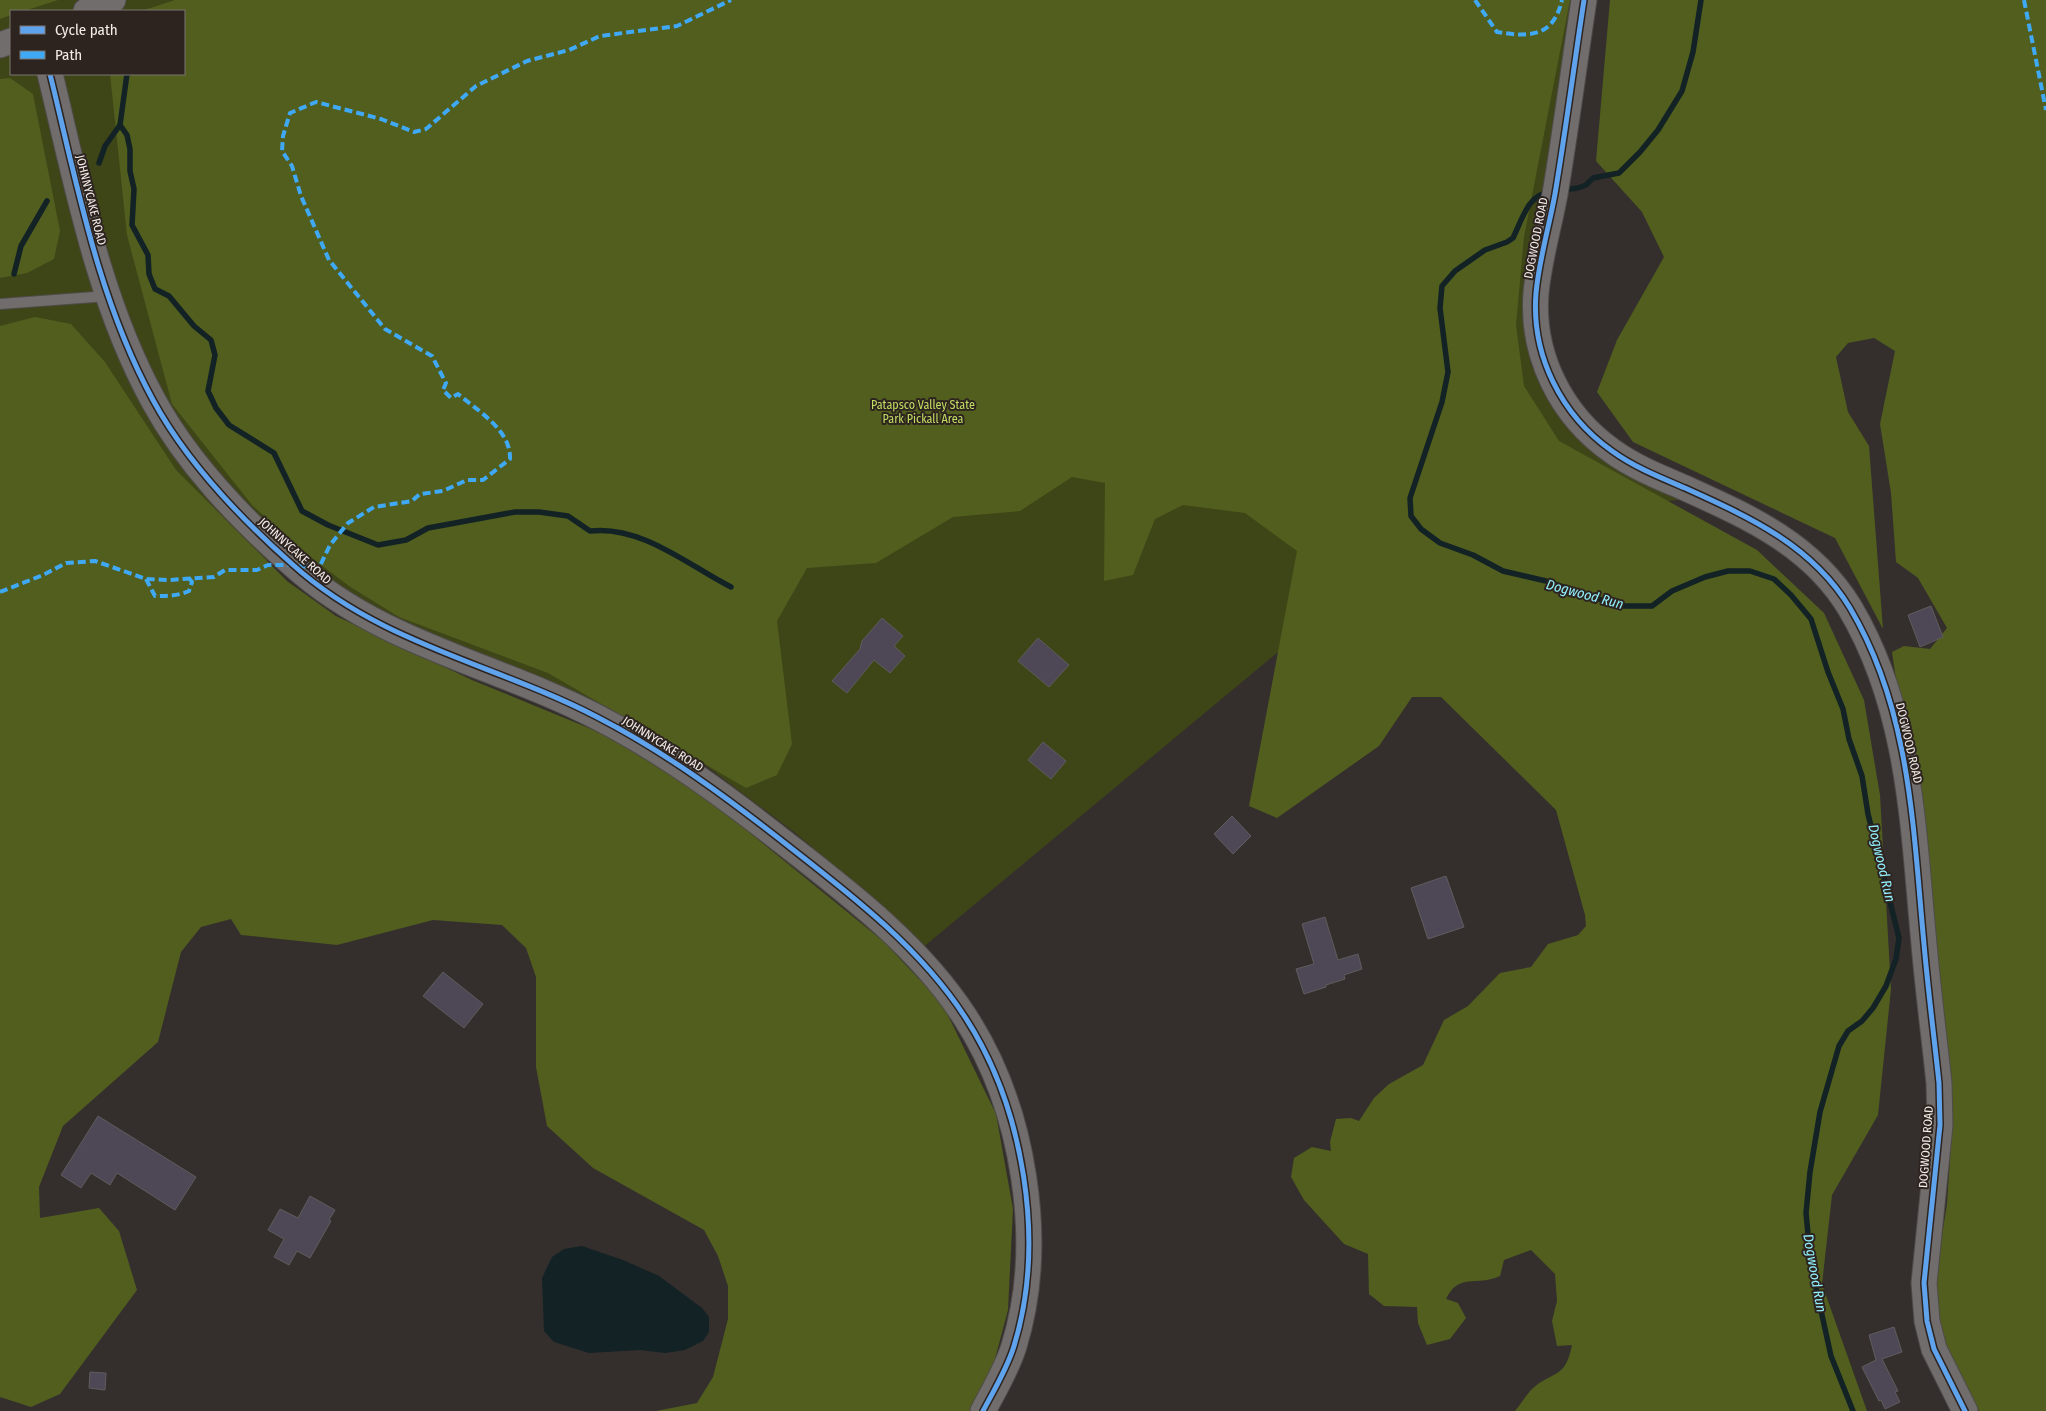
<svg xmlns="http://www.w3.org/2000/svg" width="2046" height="1411" font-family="'Fira Sans Condensed',sans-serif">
<rect width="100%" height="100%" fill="#342f2d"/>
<!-- green -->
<path fill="#3e4617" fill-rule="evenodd" d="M0,0H1574L1526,332L1531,364L1546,393L1683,499L1414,539L921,949L868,894L794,832L668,737L609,708L437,640L376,610L325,579L278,539L0,1085ZM11,11H184V74H11Z"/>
<!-- forest -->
<g fill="#515e1e">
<polygon points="0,0 58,0 24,11 11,11 11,15 0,19"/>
<path d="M175,0H1570L1524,237L1516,325L1524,386L1559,441L1757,550L1824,613L1864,700L1880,795L1891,989L1878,1115L1832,1195L1822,1284L1867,1411H1515C1521,1404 1526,1395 1532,1389C1553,1370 1565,1380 1572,1345L1557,1346L1552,1321L1557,1301L1555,1274L1531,1250L1504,1260L1500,1276C1476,1287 1459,1272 1446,1299L1458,1303L1466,1318L1450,1339L1427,1345L1418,1323L1417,1307L1384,1306L1369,1294L1368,1254L1344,1244L1304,1200L1291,1177L1294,1158L1312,1147L1331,1151L1330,1142L1336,1119L1351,1118L1359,1121L1374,1098L1389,1084L1423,1065L1444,1020L1468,1006L1500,973L1531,967L1548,944L1578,935L1586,926L1585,915L1556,810L1441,697H1412L1379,746L1277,818L1249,806L1297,551L1245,513L1183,505L1155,519L1133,575L1104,581L1105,483L1072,477L1020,511L953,517L876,563L807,568L777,621L792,744L777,775L746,788L548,673L399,617L349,586L300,549L252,505L172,404L127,235L110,74H184V11H141Z"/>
<polygon points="1610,0 2046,0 2046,1411 1979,1411 1944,1347 1935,1280 1947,1204 1952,1129 1941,987 1892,652 1904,646 1930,649 1947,628 1918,578 1896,562 1891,493 1880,424 1895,351 1874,338 1848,343 1836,357 1848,412 1869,446 1883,629 1835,538 1633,442 1597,392 1617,340 1664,257 1642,212 1596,161"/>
<polygon points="10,78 33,94 60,231 54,259 27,273 0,278 0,79"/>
<polygon points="35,317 71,324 105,362 176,470 287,581 336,616 472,680 635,747 728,815 883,941 942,1003 996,1114 1013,1209 1008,1310 988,1385 970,1411 656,1411 697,1403 713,1377 728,1319 728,1286 718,1256 704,1230 593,1168 547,1126 536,1067 536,977 526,948 502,925 433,920 337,945 241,935 231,919 201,927 181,952 158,1042 63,1126 39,1187 40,1218 99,1208 119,1231 137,1290 60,1394 31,1407 0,1397 0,326"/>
</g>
<!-- water -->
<polygon fill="#122225" points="582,1246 623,1260 659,1276 702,1308 709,1317 709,1332 703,1341 685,1350 665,1353 640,1350 589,1353 554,1342 544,1331 542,1278 552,1257 564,1249"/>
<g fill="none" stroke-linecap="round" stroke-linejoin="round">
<!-- stream -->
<g stroke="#122225" stroke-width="5.5">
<path d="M127,74L120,125L127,135L130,149V171L134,189L132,225L148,255L149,274L155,289L169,296L194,326L211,340L215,355L208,391L216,408L229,425L274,453L302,511L328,525L378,545L406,540L428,528L515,512H539L568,516L590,531C641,525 688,565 731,587"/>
<polyline points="99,163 105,146 120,125"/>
<polyline points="1561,190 1578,188 1586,185 1593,178 1619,173 1640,152 1658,130 1682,91 1693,52 1701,0"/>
<path d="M1550,192C1528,194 1522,220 1513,238L1507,242L1485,250L1455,271L1442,286L1440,308L1448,372L1442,402L1410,498L1411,516L1421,529L1440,543L1473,555L1503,571L1546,581L1619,606H1652L1672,591L1705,577L1728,571H1750L1774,579L1791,595L1811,619L1828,672L1843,709L1849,739L1862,776L1868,814L1899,938L1896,959L1886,986L1873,1008L1862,1021L1848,1031L1839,1046L1820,1112L1810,1172L1806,1213L1811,1265L1831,1356L1853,1411"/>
<polyline points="14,274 21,246 47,201"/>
</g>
</g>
<!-- building -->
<g fill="#4e4856" stroke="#5f5c5d">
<polygon points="1931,606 1943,637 1920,647 1908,615"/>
<polygon points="882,618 903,636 894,646 905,656 890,673 874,660 847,693 832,681 860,649 862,641"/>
<polygon points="1038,638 1069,665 1049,687 1018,661"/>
<polygon points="1043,742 1066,761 1051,779 1028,760"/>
<polygon points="1232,816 1251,836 1233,854 1214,834"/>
<polygon points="1446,876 1464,927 1428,939 1411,888"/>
<polygon points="1325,917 1338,960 1358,954 1362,969 1344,975 1345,979 1326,985 1326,987 1304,994 1296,969 1314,964 1302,924"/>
<polygon points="443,972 483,1004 464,1028 423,996"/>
<polygon points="98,1116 196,1177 175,1210 117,1173 110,1185 91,1173 81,1188 61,1175"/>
<polygon points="310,1196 335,1210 329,1220 331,1221 310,1258 297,1251 289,1265 274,1257 284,1239 268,1230 280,1209 298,1218"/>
<polygon points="1894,1327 1902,1352 1882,1359 1898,1391 1895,1392 1900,1402 1885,1409 1881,1400 1879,1401 1862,1367 1876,1360 1869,1335"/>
<polygon points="90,1372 106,1373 105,1390 89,1388"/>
</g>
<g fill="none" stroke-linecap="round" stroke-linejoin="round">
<!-- service casing -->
<g stroke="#4f4b49" stroke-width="12">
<polyline id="service" points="0,304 108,296"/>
</g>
<!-- tertiary casing -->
<g stroke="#4f4b49" stroke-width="27">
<g id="tertiary">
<path d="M1584,0C1574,65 1566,129 1555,194C1549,227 1539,260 1536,293C1531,355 1561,415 1612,451C1634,467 1659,477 1685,488C1749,517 1812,545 1850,608C1911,711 1913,829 1924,944C1928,990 1934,1036 1939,1083L1940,1125L1924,1283L1927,1321L1934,1349L1965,1411"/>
<polyline points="86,11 113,0"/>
<polyline points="0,45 11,41"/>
<path d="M50,74C77,184 98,299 153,400C187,463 239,517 292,564C380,644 495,664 597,717C667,753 729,799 791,848C854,897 921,949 965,1017C1024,1108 1046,1242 1014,1346C1007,1369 994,1390 983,1411"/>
</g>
</g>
<!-- service -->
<use href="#service" stroke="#716d6c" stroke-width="10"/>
<!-- tertiary -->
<use href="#tertiary" stroke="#716d6c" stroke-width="25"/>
<!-- quiet -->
<g stroke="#3fa9f5" stroke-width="4" stroke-dasharray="8 4" stroke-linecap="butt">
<path d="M1475,0L1497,32C1529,37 1553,38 1562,0"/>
<polyline points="2024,0 2046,110"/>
<path d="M146,579L155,596C167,596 178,596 189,591L192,582L188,577"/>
<path d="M0,592L43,575L66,563L95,561L146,579L169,580L214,577L225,570H257L268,565H292L319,568L330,545L348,523L374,507L412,501L420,494L443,491L467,480H483L510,459C511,430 478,411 458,394L451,398L443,390L446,383L432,356L385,329L329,260L301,196L292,166L282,151L283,136L290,113L316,102L381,119L414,132L426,129L476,86L527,61L569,50L600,36L677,26L731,0"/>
</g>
<!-- cycleway casing -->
<g stroke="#2d2420" stroke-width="8">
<g id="cycleway">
<path d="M1584,0C1574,65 1566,129 1555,194C1549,227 1539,260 1536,293C1531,355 1561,415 1612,451C1634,467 1659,477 1685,488C1749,517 1812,545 1850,608C1911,711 1913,829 1924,944C1928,990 1934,1036 1939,1083L1940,1125L1924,1283L1927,1321L1934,1349L1965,1411"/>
<path d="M50,74C77,184 98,299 153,400C187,463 239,517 292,564C380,644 495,664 597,717C667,753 729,799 791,848C854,897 921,949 965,1017C1024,1108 1046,1242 1014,1346C1007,1369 994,1390 983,1411"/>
</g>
</g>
<!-- cycleway -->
<use href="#cycleway" stroke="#60a3ed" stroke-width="5"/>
</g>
<g text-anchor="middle" stroke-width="4" stroke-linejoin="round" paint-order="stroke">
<!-- street labels -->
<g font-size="12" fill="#f3edea" stroke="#2d2420">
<text transform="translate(91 200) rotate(76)" y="4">JOHNNYCAKE ROAD</text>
<text transform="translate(1536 238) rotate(-79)" y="4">DOGWOOD ROAD</text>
<text transform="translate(295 551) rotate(42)" y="4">JOHNNYCAKE ROAD</text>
<text transform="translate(1909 743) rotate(77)" y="4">DOGWOOD ROAD</text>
<text transform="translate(663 744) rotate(32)" y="4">JOHNNYCAKE ROAD</text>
<text transform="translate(1926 1147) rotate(-86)" y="4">DOGWOOD ROAD</text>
</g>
<!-- park labels -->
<g font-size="12" fill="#c2de63" stroke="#2d2420">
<text x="923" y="409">Patapsco Valley State<tspan x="923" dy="14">Park Pickall Area</tspan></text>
</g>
<!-- water labels -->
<g font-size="14" font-style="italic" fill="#91f0fc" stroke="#2d2420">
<text transform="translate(1585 594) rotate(15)" y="5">Dogwood Run</text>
<text transform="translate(1882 863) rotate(77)" y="5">Dogwood Run</text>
<text transform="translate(1815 1273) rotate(80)" y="5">Dogwood Run</text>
</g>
</g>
<!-- legend -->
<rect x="10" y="10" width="175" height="65" fill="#2d2420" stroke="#7c7471"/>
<rect x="20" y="26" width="25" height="8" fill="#60a3ed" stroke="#7c7471"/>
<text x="55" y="35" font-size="15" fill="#f3edea">Cycle path</text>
<rect x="20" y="51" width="25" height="8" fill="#3fa9f5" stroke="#7c7471"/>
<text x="55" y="60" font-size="15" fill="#f3edea">Path</text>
</svg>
